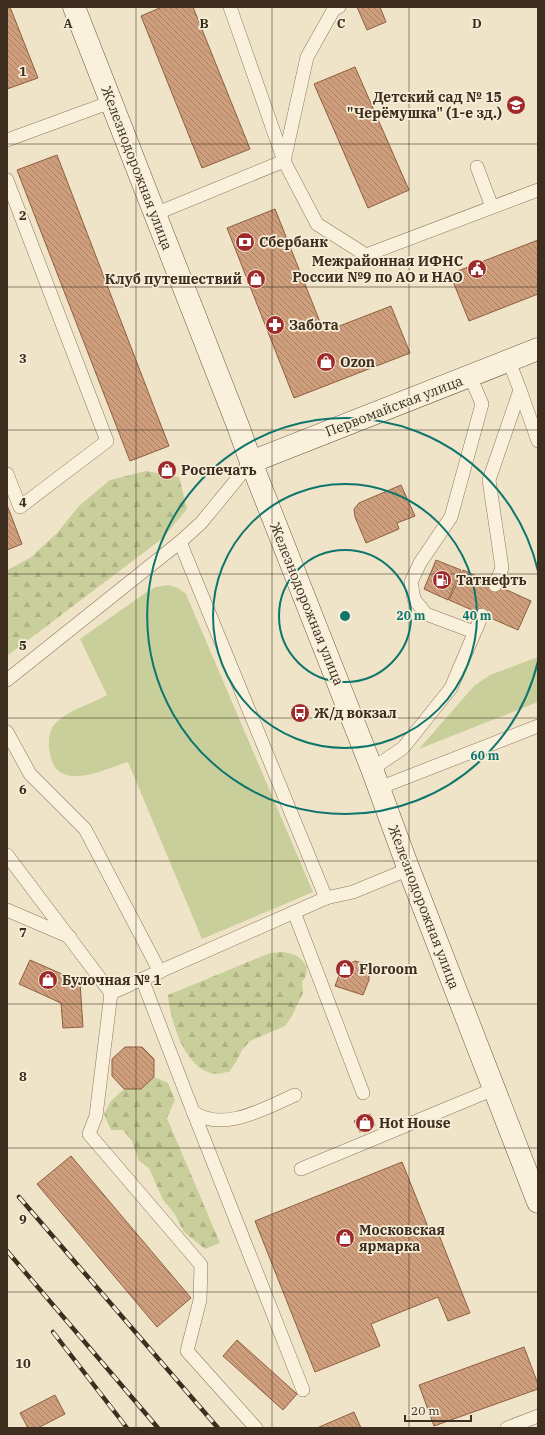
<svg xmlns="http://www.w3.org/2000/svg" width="545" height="1435" font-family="'IBM Plex Serif',serif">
<defs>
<pattern id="forest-firs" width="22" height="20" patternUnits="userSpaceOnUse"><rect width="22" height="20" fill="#c9cf9b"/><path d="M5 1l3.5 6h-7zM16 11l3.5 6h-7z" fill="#aeb285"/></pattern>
<pattern id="building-back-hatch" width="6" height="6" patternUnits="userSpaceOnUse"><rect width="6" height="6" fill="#cf9f7d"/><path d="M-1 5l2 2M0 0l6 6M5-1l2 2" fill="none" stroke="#a98266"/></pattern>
</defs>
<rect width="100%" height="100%" fill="#f0e4c8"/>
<!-- grass -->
<g fill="#c9cf9b">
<path d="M168,585L178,588L186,594L313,892L202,939L128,762C105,769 57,794 50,754C48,745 48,732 54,725C68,709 90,705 107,695L80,639L148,591L156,587Z"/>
<polygon points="538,657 538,702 419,749 474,686 490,675"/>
</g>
<!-- forest -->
<g fill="url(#forest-firs)">
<polygon points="146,471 179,477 187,509 163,538 7,656 7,570 30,558 57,533 80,505 110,480"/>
<path d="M283,952C296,954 300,956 307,967L306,976L302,982L303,993L292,1016L285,1026L250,1041L242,1050L236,1062L229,1072C225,1072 220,1074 217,1074C185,1073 170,1019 168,995L270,953Z"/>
<polygon points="154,1077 168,1083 175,1100 167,1118 220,1243 205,1249 184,1232 174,1213 163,1200 149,1168 139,1161 132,1141 123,1130 111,1130 104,1114 111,1101 124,1089 141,1089"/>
</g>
<!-- building -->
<g fill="url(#building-back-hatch)" stroke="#8d5f41">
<polygon points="7,7 10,7 38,78 7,89"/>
<polygon points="162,7 193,7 250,149 202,168 141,16"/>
<polygon points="357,7 380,7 386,22 367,30"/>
<polygon points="355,67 409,190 368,208 314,84"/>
<polygon points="57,155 169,446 130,461 17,170"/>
<polygon points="275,209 324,332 391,306 410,353 294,398 227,228"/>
<polygon points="538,240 538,294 469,321 450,274"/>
<polygon points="401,485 415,516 397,523 399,529 366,543 355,517 354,509 359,503"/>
<polygon points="7,505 22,544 7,550"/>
<polygon points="436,560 461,570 448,600 424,589"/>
<polygon points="463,570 531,601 518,630 449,600"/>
<polygon points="30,960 80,982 83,1027 63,1028 61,1003 19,984"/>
<polygon points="355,961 366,964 369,972 369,980 363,995 335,986 341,970 346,971 349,964"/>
<polygon points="125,1047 142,1047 154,1059 154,1077 141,1089 124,1089 112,1076 112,1059"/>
<polygon points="370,1114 375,1125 360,1132 354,1121"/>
<polygon points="71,1156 191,1298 157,1327 37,1184"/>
<polygon points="402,1162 432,1237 439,1235 470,1313 448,1321 438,1297 371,1324 380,1346 315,1372 255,1221"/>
<polygon points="237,1340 297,1394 283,1410 223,1356"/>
<polygon points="524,1347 538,1384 538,1389 434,1426 419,1385"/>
<polygon points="55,1395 65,1414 38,1428 28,1428 20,1413"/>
<polygon points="354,1412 361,1428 317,1428"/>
</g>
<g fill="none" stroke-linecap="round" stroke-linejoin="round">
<!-- lane casing -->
<g stroke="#8d765c" stroke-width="14">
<g id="lane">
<polyline points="230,7 284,161"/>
<polyline points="7,140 111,102"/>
<polyline points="284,161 307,57 334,9 339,7"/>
<polyline points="477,167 492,207"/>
<polyline points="7,180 107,441 20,507 7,474"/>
<polyline points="155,214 284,161 317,224 366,255 538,190"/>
<polyline points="470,376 482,404 451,517 420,563 411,582 414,599 426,614 474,632"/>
<polyline points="520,390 538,441"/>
<polyline points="180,542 326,898"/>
<polyline points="495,585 502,568 489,480 520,390 509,361"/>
<polyline points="7,680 180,542 201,523 251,462"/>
<polyline points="7,732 30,774 85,829 160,972"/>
<polyline points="372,769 403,748 451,688 482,615"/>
<polyline points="379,788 538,726"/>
<polyline points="7,855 111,993 326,898 353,892 409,869"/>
<polyline points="7,910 70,937"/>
<polyline points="294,912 363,1093"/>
<polyline points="142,979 187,1096 303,1390"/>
<polyline points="111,993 96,1116 89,1134 201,1265 200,1300 187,1351 256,1428"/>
<path d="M193,1112C224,1133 265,1108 295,1095"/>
<polyline points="301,1169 494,1089"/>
<polyline points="507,1428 538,1416"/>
</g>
</g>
<!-- secondary casing -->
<g stroke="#6f573f" stroke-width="23">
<g id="secondary">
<polyline points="74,7 238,426 251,462 372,769 406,862 538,1202"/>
<polyline points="251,462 538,349"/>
</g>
</g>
<!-- lane -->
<use href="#lane" stroke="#faf1dc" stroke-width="13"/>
<!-- secondary -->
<use href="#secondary" stroke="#faf1dc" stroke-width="22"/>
<!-- rail casing -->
<g stroke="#3d2e20" stroke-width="4.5">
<g id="rail">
<polyline points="19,1197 218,1428"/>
<polyline points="7,1251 158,1428"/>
<polyline points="53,1332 127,1428"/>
</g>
</g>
<!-- rail -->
<use href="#rail" stroke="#f7eed8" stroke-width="3" stroke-dasharray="9" stroke-linecap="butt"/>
</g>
<!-- grid -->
<path fill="none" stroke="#3d2e20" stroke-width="1" stroke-opacity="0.55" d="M136,7V1428M272,7V1428M409,7V1428M7,144H538M7,287H538M7,430H538M7,574H538M7,718H538M7,861H538M7,1004H538M7,1148H538M7,1292H538"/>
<!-- distance rings -->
<g fill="none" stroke="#0f766e" stroke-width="2">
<circle cx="345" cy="616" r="66"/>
<circle cx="345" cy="616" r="132"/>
<path d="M538 661A198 198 0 1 1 538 571"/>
</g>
<!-- icons -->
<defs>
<g id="school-disc" transform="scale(1)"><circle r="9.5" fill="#9e2a2b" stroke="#f7eed8"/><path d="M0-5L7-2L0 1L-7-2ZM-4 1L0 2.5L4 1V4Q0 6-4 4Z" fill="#fff"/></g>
<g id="bank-disc" transform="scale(1)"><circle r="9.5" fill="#9e2a2b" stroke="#f7eed8"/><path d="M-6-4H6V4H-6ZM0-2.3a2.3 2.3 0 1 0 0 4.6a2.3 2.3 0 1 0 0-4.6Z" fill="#fff"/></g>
<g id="civic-disc" transform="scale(1)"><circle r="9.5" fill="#9e2a2b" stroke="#f7eed8"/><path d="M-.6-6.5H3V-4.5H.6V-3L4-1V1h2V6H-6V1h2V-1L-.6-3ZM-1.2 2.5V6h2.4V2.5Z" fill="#fff"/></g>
<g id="shop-disc" transform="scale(1)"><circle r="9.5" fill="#9e2a2b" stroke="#f7eed8"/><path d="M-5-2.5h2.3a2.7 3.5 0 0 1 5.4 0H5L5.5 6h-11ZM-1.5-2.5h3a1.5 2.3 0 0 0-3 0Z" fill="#fff"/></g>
<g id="pharmacy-disc" transform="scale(1)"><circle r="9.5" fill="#9e2a2b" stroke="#f7eed8"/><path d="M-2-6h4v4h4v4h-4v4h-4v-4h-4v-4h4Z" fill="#fff"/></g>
<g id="fuel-disc" transform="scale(1)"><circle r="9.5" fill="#9e2a2b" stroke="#f7eed8"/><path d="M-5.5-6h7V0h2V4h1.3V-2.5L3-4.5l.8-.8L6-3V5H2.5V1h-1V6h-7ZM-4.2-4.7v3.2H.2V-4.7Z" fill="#fff"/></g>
<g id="bus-disc" transform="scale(1)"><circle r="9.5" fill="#9e2a2b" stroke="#f7eed8"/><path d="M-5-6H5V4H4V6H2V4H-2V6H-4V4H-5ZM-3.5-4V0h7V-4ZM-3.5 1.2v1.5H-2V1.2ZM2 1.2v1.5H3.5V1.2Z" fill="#fff"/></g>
</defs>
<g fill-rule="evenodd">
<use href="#school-disc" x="516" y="105"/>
<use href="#bank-disc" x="245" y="242"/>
<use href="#civic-disc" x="477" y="269"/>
<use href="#shop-disc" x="256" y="279"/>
<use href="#pharmacy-disc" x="275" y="325"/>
<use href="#shop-disc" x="326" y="362"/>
<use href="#shop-disc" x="167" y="470"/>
<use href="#fuel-disc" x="442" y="580"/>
<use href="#bus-disc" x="300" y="713"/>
<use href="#shop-disc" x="345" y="969"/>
<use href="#shop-disc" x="48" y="980"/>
<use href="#shop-disc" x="365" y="1123"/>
<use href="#shop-disc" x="345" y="1238"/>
</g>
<g text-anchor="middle" stroke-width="3.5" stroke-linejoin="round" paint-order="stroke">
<!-- poi labels -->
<g font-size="14" font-weight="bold" fill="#3d2e20" stroke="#f7eed8" text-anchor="start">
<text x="502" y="102" text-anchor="end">Детский сад № 15<tspan x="502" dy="16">"Черёмушка" (1-е зд.)</tspan></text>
<text x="259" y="247">Сбербанк</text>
<text x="463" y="266" text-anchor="end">Межрайонная ИФНС<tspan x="463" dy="16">России №9 по АО и НАО</tspan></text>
<text x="242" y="284" text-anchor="end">Клуб путешествий</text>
<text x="289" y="330">Забота</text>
<text x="340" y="367">Ozon</text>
<text x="181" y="475">Роспечать</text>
<text x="456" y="585">Татнефть</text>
<text x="314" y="718">Ж/д вокзал</text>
<text x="359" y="974">Floroom</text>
<text x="62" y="985">Булочная № 1</text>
<text x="379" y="1128">Hot House</text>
<text x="359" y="1235">Московская<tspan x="359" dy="16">ярмарка</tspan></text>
</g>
<!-- street labels -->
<g font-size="14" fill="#3d2e20" stroke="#f7eed8">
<text transform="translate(137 168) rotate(69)" y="5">Железнодорожная улица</text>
<text transform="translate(394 406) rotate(-21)" y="5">Первомайская улица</text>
<text transform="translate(307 604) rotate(68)" y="5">Железнодорожная улица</text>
<text transform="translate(424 907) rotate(69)" y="5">Железнодорожная улица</text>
</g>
</g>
<g font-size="13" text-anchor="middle" font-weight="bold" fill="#3d2e20" stroke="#f7eed8" stroke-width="3.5" stroke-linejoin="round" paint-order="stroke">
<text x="68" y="28">A</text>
<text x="204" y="28">B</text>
<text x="341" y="28">C</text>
<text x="477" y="28">D</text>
<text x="23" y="76">1</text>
<text x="23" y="220">2</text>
<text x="23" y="363">3</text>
<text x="23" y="507">4</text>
<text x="23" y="650">5</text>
<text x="23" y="794">6</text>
<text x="23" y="937">7</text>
<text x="23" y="1081">8</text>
<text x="23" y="1224">9</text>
<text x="23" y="1368">10</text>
</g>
<circle cx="345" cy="616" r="6" fill="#0f766e" stroke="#f7eed8" stroke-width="2"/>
<g font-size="12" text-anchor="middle" font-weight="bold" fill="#0f766e" stroke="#f7eed8" stroke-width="3.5" stroke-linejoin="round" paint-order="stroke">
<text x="411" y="620">20 m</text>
<text x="477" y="620">40 m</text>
<text x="485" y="760">60 m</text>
</g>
<!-- border -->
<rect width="545" height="1435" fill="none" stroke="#3d2e20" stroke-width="16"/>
<!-- scale -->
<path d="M405 1415v6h66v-6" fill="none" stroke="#3d2e20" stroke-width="2"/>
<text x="411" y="1415" font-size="12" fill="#3d2e20" stroke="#f7eed8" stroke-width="3" paint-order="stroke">20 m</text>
</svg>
